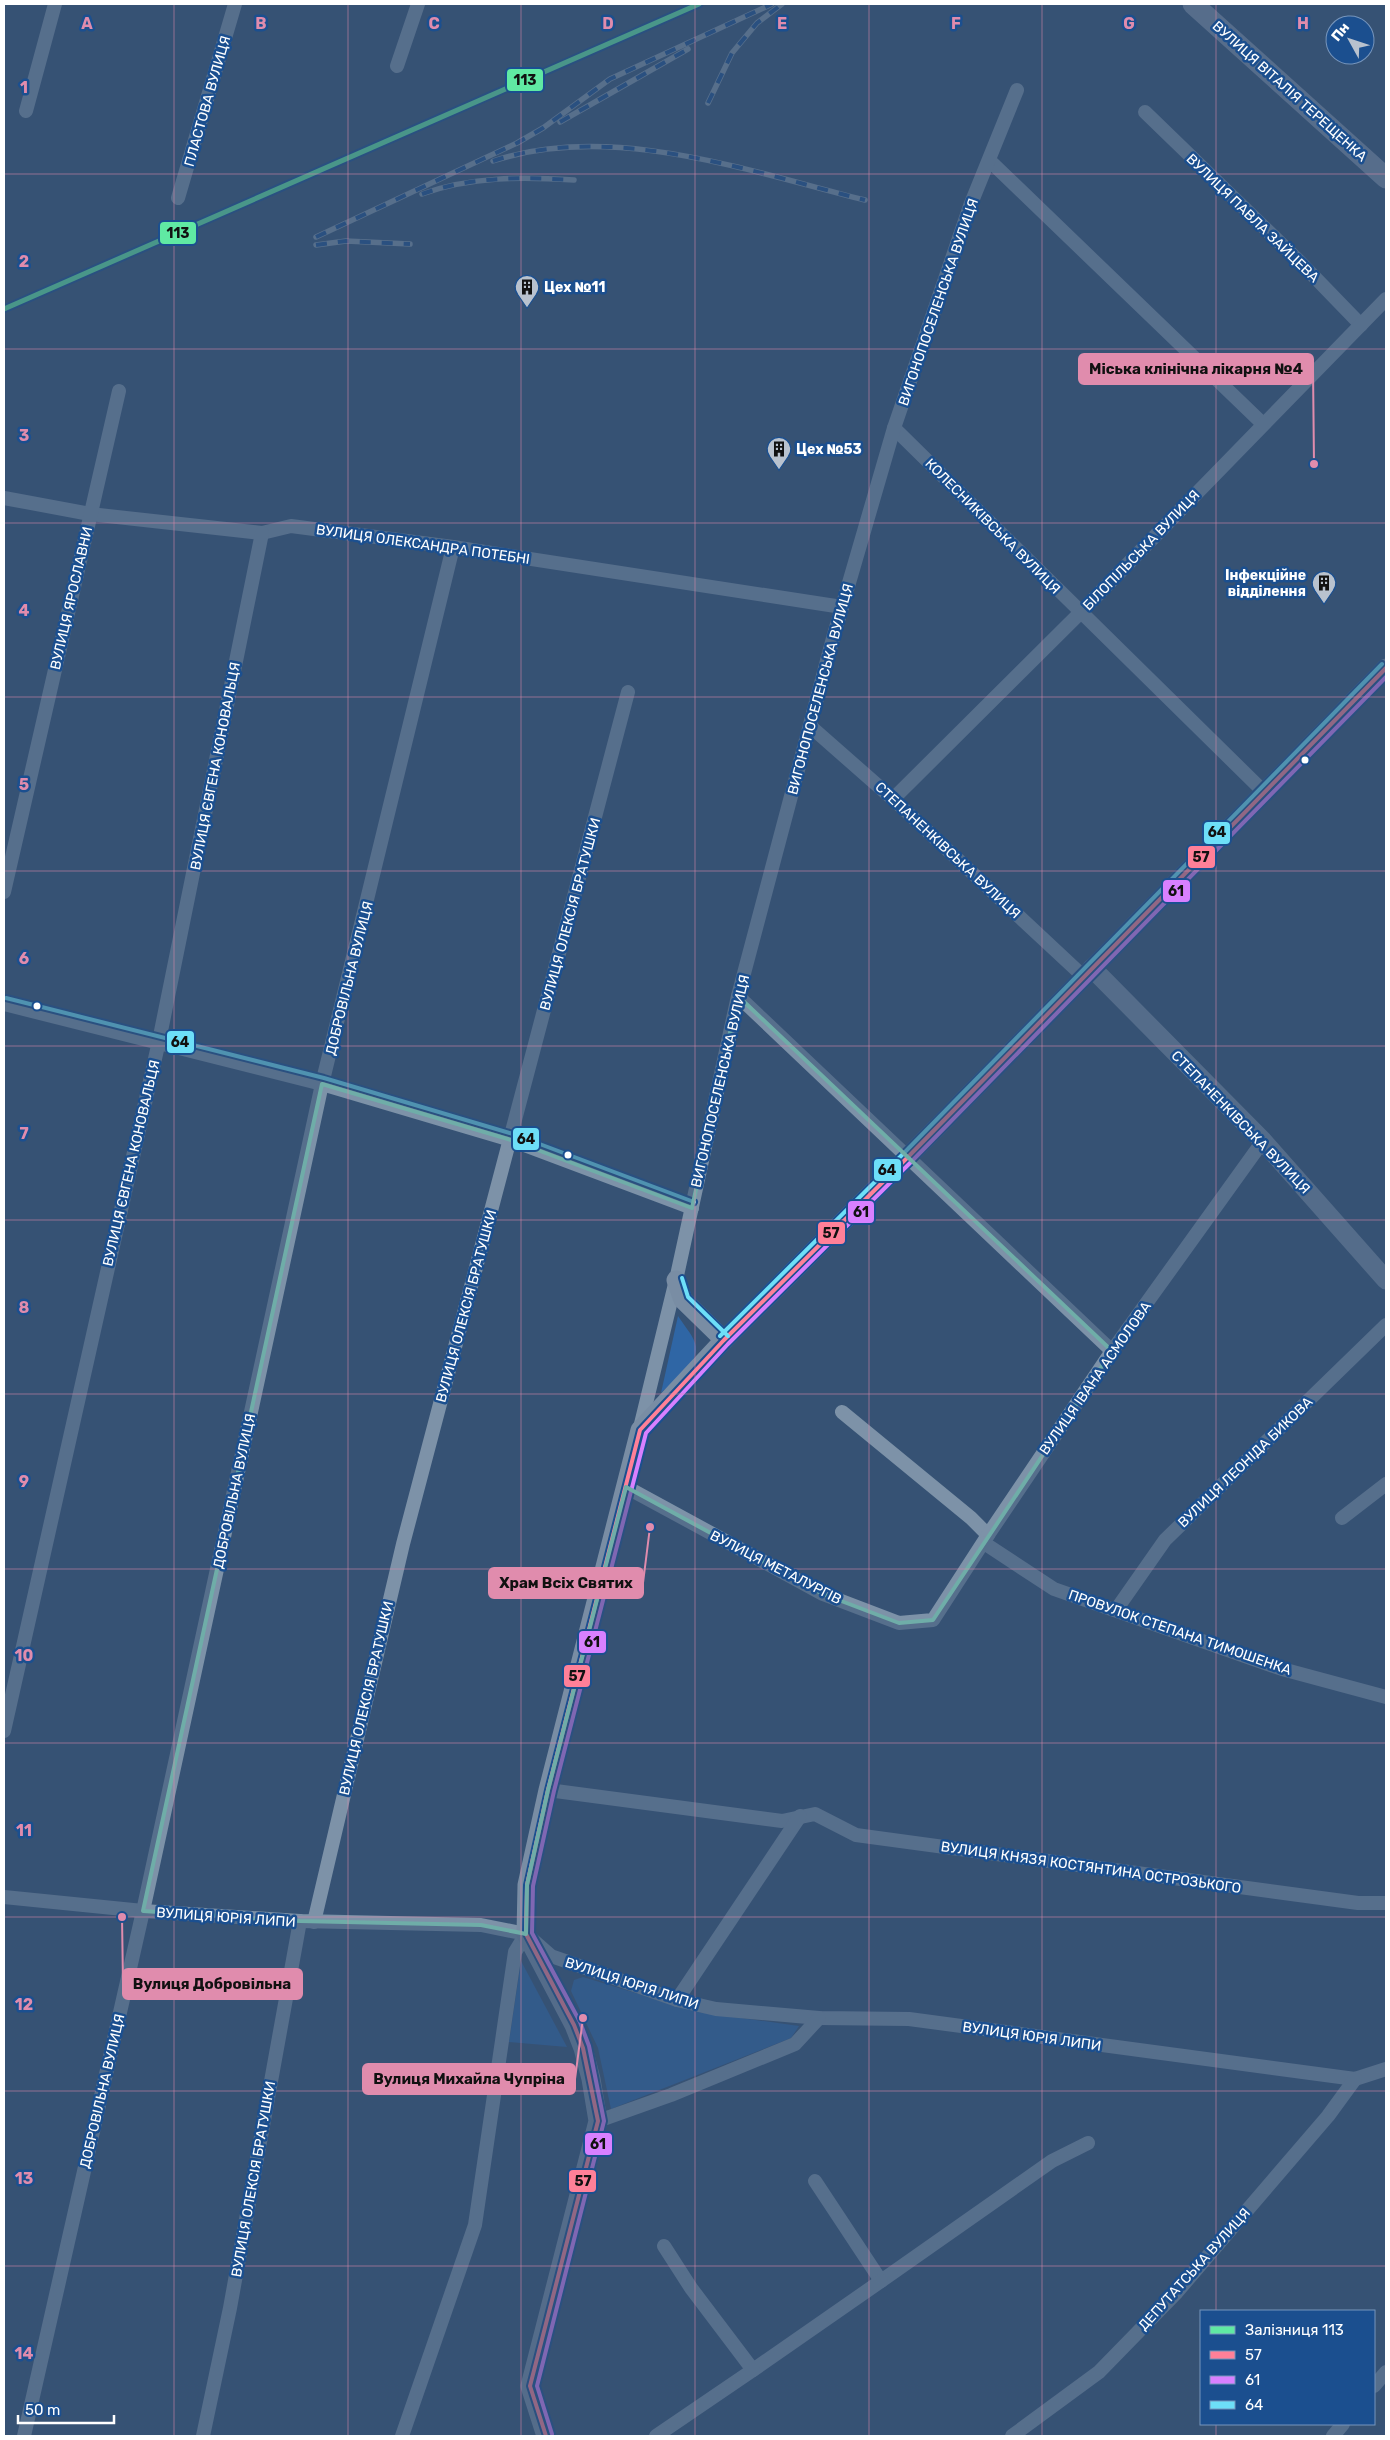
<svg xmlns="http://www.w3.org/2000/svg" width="1390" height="2440" font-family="Rubik,sans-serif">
<rect width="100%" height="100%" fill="#365274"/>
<!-- green -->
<g fill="#2f66a5">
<path d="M678,1316C683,1324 692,1334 695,1343C702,1362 673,1382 661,1393Z"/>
<polygon points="521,1961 567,2047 509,2042"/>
<polygon points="583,1977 698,2012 799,2026 791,2038 611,2109 598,2048 571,1991 574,1980"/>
</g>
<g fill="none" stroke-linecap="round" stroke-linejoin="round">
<!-- street -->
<g stroke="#7d92a8" stroke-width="14">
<polyline points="397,66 418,4"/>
<polyline points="26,111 55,4"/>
<polyline points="1145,112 1301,263 1361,325"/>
<polyline points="990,161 1263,424"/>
<polyline points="178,198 235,4"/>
<polyline points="894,428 1264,792"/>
<polyline points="4,498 90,514 262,533 291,526 453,547 842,607"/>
<polyline points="810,726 893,799 1084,977"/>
<polyline points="893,799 1081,612 1386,299"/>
<polyline points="4,892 119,391"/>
<polyline points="738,996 1112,1351"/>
<polyline points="4,1004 322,1084 511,1140 692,1208"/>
<polyline points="842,1412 971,1518 988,1535"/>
<polyline points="640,1428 676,1280 738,996 833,638 894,428 970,206 1017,90"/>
<polyline points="626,1487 823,1594 899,1623 933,1620 988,1535 1112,1351 1263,1141"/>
<polyline points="1342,1518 1386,1484"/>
<polyline points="984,1543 1054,1589 1282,1669 1386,1697"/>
<polyline points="1116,1610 1165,1540 1386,1325"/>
<polyline points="4,1731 159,1041 262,533"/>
<polyline points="548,1790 782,1821 815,1814 856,1835 1358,1903 1386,1903"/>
<polyline points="4,1897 143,1911 300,1921 481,1925 526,1934 551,1956 677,2000 716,2009 819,2018 909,2019 1355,2079 1386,2069"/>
<polyline points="314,1922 403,1544 628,692"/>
<polyline points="677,2000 800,1816"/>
<polyline points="598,2121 671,2095 795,2044 819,2018"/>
<polyline points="815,2181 881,2281 1052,2161 1088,2143"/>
<polyline points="664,2246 691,2288 753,2370 881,2281"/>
<polyline points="1374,2386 1386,2372"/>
<polyline points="24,2436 143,1911 322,1084 453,547"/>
<polyline points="203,2436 230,2308 300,1921"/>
<polyline points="402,2436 475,2225 515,1952 526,1934"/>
<polyline points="656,2436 753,2370"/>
<polyline points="1012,2436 1099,2372 1177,2292 1328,2116 1355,2079"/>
<polyline points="1333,2436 1343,2424"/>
</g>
<!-- secondary -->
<g stroke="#798da4" stroke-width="19">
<polyline points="1092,968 1263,1141 1386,1280"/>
<polyline points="676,1280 683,1300 724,1340"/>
<polyline points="546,2436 530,2386 598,2121 591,2079 583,2048 574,2025 526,1934 527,1885 548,1790 640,1430 724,1340 908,1157 1386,668"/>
</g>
<!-- primary -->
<polyline stroke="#7d8ea7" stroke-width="21" points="1193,4 1386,178"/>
<!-- rail casing -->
<g stroke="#7e92a7" stroke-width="5.5">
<g id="rail">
<polyline points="708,103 732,53 757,23 782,4"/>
<polyline points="560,122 688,49"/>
<path d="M493,161C612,122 748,171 865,200"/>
<path d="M422,194C472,176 523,177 574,180"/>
<polyline points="316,237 517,143 543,128 610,79 772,4"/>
<polyline points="316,245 346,241 410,244"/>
</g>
</g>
<!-- rail -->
<use href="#rail" stroke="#1b4f8f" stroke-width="4" stroke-dasharray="11" stroke-linecap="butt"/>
<!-- bus-1 casing -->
<g stroke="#1b4f8f" stroke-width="8">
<polyline id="bus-1" points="546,2436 530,2386 598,2121 583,2048 574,2025 526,1934 527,1885 548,1790 640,1430 724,1340 908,1157 1386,668"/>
</g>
<!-- bus-2 casing -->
<g stroke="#1b4f8f" stroke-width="8">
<polyline id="bus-2" points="552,2434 537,2386 604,2121 589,2046 580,2022 532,1933 533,1886 554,1791 646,1433 728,1344 912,1161 1386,677"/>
</g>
<!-- bus-3 casing -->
<g stroke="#1b4f8f" stroke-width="8">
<g id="bus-3">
<polyline points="6,998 324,1078 513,1134 694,1202"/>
<polyline points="682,1278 688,1297 728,1336"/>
<polyline points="720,1336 904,1153 1382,664"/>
</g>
</g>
<!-- bus-1 -->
<use href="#bus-1" stroke="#ff8098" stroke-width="4"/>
<!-- bus-2 -->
<use href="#bus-2" stroke="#d880ff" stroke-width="4"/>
<!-- bus-3 -->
<use href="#bus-3" stroke="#6ddff8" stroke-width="4"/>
<!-- rail-1 casing -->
<g stroke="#1b4f8f" stroke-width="9">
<polyline id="rail-1" points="4,309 699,4"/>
</g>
<!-- rail-1 -->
<use href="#rail-1" stroke="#60e9a3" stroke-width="5"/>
</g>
<!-- marked area -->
<path d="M0 0H1390V2440H0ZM738,996L1112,1351L933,1620L899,1623L823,1594L626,1487L548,1790L527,1885L526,1934L481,1925L300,1921L143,1911L322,1084L511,1140L692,1208Z" fill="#365274" fill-opacity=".55" fill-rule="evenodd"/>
<path fill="none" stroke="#6fada8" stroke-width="4" stroke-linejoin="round" d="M738,996L1112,1351L933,1620L899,1623L823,1594L626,1487L548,1790L527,1885L526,1934L481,1925L300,1921L143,1911L322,1084L511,1140L692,1208Z"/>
<!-- grid -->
<path fill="none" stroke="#e08cad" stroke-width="1" stroke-opacity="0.55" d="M174,4V2436M348,4V2436M521,4V2436M695,4V2436M869,4V2436M1042,4V2436M1216,4V2311M4,174H1386M4,349H1386M4,523H1386M4,697H1386M4,871H1386M4,1046H1386M4,1220H1386M4,1394H1386M4,1569H1386M4,1743H1386M4,1917H1386M4,2091H1386M4,2266H1386M1216,2424V2436"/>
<!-- icons -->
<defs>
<g id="building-pin" transform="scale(1.25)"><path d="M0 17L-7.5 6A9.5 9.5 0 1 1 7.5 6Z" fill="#b9c2ce" stroke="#1b4f8f"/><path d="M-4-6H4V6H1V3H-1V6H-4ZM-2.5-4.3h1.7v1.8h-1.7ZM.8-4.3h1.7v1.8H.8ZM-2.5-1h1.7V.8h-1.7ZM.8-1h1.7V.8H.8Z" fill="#111"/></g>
</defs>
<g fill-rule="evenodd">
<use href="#building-pin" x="527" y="287"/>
<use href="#building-pin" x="779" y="449"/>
<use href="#building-pin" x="1324" y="583"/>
</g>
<!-- markers -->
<g fill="#fff" stroke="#1b4f8f" stroke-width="2">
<circle cx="1305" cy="760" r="4.5"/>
<circle cx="37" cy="1006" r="4.5"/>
<circle cx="568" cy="1155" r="4.5"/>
</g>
<g text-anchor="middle" stroke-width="5" stroke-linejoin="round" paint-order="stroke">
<!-- street labels -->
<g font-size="14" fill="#fff" stroke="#1b4f8f">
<text transform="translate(1290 91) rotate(42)" y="5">ВУЛИЦЯ ВІТАЛІЯ ТЕРЕЩЕНКА</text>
<text transform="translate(207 101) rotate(-74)" y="5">ПЛАСТОВА ВУЛИЦЯ</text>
<text transform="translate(1253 218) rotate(44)" y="5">ВУЛИЦЯ ПАВЛА ЗАЙЦЕВА</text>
<text transform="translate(938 302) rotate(-71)" y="5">ВИГОНОПОСЕЛЕНСЬКА ВУЛИЦЯ</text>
<text transform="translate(993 526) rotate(45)" y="5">КОЛЕСНИКІВСЬКА ВУЛИЦЯ</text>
<text transform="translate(423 544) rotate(8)" y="5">ВУЛИЦЯ ОЛЕКСАНДРА ПОТЕБНІ</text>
<text transform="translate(1141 550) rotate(-46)" y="5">БІЛОПІЛЬСЬКА ВУЛИЦЯ</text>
<text transform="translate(71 598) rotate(-77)" y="5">ВУЛИЦЯ ЯРОСЛАВНИ</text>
<text transform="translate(820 689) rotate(-75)" y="5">ВИГОНОПОСЕЛЕНСЬКА ВУЛИЦЯ</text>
<text transform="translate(215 766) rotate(-79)" y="5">ВУЛИЦЯ ЄВГЕНА КОНОВАЛЬЦЯ</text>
<text transform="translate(948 850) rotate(43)" y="5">СТЕПАНЕНКІВСЬКА ВУЛИЦЯ</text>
<text transform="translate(570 914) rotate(-75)" y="5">ВУЛИЦЯ ОЛЕКСІЯ БРАТУШКИ</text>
<text transform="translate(349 978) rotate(-76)" y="5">ДОБРОВІЛЬНА ВУЛИЦЯ</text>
<text transform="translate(720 1081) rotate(-77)" y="5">ВИГОНОПОСЕЛЕНСЬКА ВУЛИЦЯ</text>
<text transform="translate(1241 1122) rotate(46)" y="5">СТЕПАНЕНКІВСЬКА ВУЛИЦЯ</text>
<text transform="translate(131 1163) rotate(-77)" y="5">ВУЛИЦЯ ЄВГЕНА КОНОВАЛЬЦЯ</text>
<text transform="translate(466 1306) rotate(-75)" y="5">ВУЛИЦЯ ОЛЕКСІЯ БРАТУШКИ</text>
<text transform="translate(1095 1378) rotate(-55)" y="5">ВУЛИЦЯ ІВАНА АСМОЛОВА</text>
<text transform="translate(1245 1462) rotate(-44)" y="5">ВУЛИЦЯ ЛЕОНІДА БИКОВА</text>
<text transform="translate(234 1491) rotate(-78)" y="5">ДОБРОВІЛЬНА ВУЛИЦЯ</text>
<text transform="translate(776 1567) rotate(27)" y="5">ВУЛИЦЯ МЕТАЛУРГІВ</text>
<text transform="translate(1180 1632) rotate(19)" y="5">ПРОВУЛОК СТЕПАНА ТИМОШЕНКА</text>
<text transform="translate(366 1698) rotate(-77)" y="5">ВУЛИЦЯ ОЛЕКСІЯ БРАТУШКИ</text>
<text transform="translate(1091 1867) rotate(8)" y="5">ВУЛИЦЯ КНЯЗЯ КОСТЯНТИНА ОСТРОЗЬКОГО</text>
<text transform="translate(226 1917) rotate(4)" y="5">ВУЛИЦЯ ЮРІЯ ЛИПИ</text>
<text transform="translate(632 1983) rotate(18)" y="5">ВУЛИЦЯ ЮРІЯ ЛИПИ</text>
<text transform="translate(1032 2036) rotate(8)" y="5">ВУЛИЦЯ ЮРІЯ ЛИПИ</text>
<text transform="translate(102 2091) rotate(-77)" y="5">ДОБРОВІЛЬНА ВУЛИЦЯ</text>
<text transform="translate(253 2179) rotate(-80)" y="5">ВУЛИЦЯ ОЛЕКСІЯ БРАТУШКИ</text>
<text transform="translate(1194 2269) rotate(-48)" y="5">ДЕПУТАТСЬКА ВУЛИЦЯ</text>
</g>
<!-- poi labels -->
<g font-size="14" font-weight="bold" fill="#fff" stroke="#1b4f8f" text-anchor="start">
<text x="544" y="292">Цех №11</text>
<text x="796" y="454">Цех №53</text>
<text x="1306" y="580" text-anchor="end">Інфекційне<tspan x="1306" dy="16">відділення</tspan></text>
</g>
</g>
<g font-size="16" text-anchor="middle" font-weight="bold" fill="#e08cad" stroke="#1b4f8f" stroke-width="5" stroke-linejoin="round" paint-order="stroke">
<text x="87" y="29">A</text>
<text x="261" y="29">B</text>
<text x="434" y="29">C</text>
<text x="608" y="29">D</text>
<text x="782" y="29">E</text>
<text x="956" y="29">F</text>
<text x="1129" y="29">G</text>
<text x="1303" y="29">H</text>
<text x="24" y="93">1</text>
<text x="24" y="267">2</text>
<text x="24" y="441">3</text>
<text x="24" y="616">4</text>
<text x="24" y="790">5</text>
<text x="24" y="964">6</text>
<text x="24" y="1139">7</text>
<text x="24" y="1313">8</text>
<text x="24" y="1487">9</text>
<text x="24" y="1661">10</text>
<text x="24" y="1836">11</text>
<text x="24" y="2010">12</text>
<text x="24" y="2184">13</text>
<text x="24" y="2359">14</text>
</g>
<!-- callouts -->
<path fill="none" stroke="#e08cad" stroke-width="2" d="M1314 464L1313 369M650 1527L643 1583M122 1917L123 1984M583 2018L575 2079"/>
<g fill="#e08cad" stroke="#1b4f8f" stroke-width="2">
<circle cx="1314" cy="464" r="5"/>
<circle cx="650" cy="1527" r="5"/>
<circle cx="122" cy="1917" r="5"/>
<circle cx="583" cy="2018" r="5"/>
</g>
<g fill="#e08cad" stroke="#e08cad" stroke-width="2">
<rect x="1079" y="354" width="234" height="30" rx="5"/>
<rect x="489" y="1568" width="154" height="30" rx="5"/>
<rect x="123" y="1969" width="179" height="30" rx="5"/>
<rect x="363" y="2064" width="212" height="30" rx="5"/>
</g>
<g font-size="15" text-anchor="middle" font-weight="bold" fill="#111">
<text x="1196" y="374">Міська клінічна лікарня №4</text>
<text x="566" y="1588">Храм Всіх Святих</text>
<text x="212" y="1989">Вулиця Добровільна</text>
<text x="469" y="2084">Вулиця Михайла Чупріна</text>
</g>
<g stroke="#1b4f8f" stroke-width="2">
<rect x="506" y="68" width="38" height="24" rx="5" fill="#60e9a3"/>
<rect x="159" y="221" width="38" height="24" rx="5" fill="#60e9a3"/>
<rect x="1203" y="821" width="28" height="24" rx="5" fill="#6ddff8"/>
<rect x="1187" y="845" width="29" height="24" rx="5" fill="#ff8098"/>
<rect x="1162" y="879" width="29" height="24" rx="5" fill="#d880ff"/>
<rect x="166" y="1030" width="29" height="24" rx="5" fill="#6ddff8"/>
<rect x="512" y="1127" width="28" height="24" rx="5" fill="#6ddff8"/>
<rect x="873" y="1158" width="29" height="24" rx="5" fill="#6ddff8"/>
<rect x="847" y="1200" width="28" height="24" rx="5" fill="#d880ff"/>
<rect x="817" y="1221" width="29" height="24" rx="5" fill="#ff8098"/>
<rect x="578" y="1630" width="29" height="24" rx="5" fill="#d880ff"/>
<rect x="563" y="1664" width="28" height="24" rx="5" fill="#ff8098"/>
<rect x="584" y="2132" width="29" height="24" rx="5" fill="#d880ff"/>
<rect x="568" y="2169" width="29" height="24" rx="5" fill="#ff8098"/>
</g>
<g font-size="14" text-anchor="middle" font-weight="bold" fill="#111">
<text x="525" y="85">113</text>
<text x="178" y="238">113</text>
<text x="1217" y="837">64</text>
<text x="1201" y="862">57</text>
<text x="1176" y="896">61</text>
<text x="180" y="1047">64</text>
<text x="526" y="1144">64</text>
<text x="887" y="1175">64</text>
<text x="861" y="1217">61</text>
<text x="831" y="1238">57</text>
<text x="592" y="1647">61</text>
<text x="577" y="1681">57</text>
<text x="598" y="2149">61</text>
<text x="583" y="2186">57</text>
</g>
<!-- border -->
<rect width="1390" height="2440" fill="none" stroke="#ffffff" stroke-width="10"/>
<!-- legend -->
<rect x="1200" y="2310" width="175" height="115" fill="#1b4f8f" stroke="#7695bc"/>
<rect x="1210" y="2326" width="25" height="8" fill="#60e9a3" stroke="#7695bc"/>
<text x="1245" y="2335" font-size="15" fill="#ffffff">Залізниця 113</text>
<rect x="1210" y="2351" width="25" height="8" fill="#ff8098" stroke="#7695bc"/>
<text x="1245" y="2360" font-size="15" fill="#ffffff">57</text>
<rect x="1210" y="2376" width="25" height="8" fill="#d880ff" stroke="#7695bc"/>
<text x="1245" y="2385" font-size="15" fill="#ffffff">61</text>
<rect x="1210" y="2401" width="25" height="8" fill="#6ddff8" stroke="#7695bc"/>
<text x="1245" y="2410" font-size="15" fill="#ffffff">64</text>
<!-- north arrow -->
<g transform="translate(1350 40) rotate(310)"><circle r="24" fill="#1b4f8f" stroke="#7695bc"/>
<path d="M0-4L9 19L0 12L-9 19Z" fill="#b9c2ce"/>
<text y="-8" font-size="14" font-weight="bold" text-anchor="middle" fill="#ffffff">Пн</text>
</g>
<!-- scale -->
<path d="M18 2415v8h96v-8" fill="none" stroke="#ffffff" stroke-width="2.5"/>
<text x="25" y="2415" font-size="15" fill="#ffffff" stroke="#1b4f8f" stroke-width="4" paint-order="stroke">50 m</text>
</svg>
